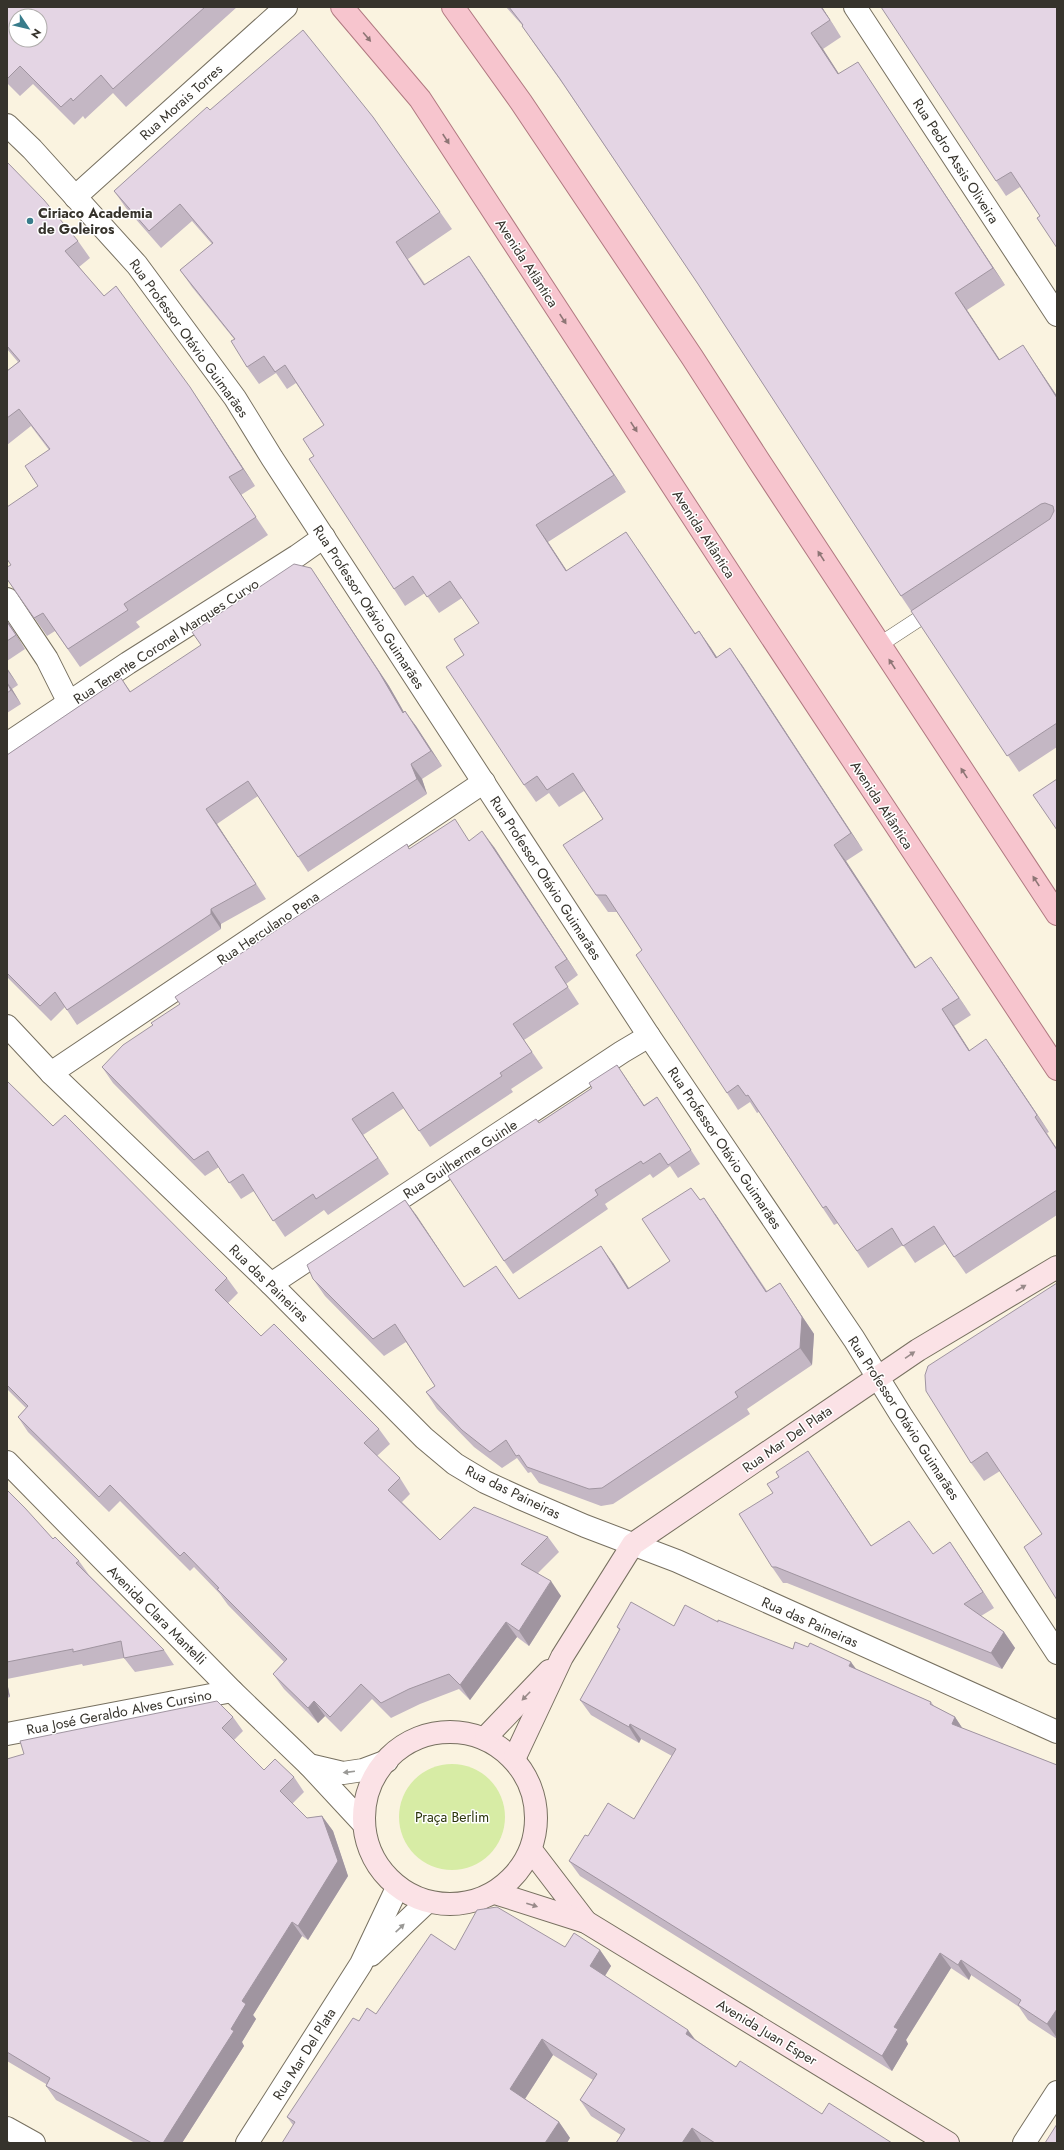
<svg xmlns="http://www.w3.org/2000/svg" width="1064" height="2150" font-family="Jost,sans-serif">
<rect width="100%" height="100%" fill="#faf3e0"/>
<!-- green -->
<circle fill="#d7eca5" cx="452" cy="1817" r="53"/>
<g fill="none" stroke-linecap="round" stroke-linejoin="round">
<!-- lane casing -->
<g stroke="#777060" stroke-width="16">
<polyline id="lane" points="879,645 934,609"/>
</g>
<!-- street casing -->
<g stroke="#777060" stroke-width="24">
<g id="street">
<polyline points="855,7 1057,315"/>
<polyline points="7,125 32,149 137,265 235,398 272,458 649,1036 854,1339 901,1415 1057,1653"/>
<polyline points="75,197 286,7"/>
<polyline points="7,599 47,659 69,703"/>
<polyline points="7,744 128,663 297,556 324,537"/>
<polyline points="7,1026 51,1073 271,1284 424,1438 455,1464 485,1482 520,1498 585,1526 677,1561 1057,1732"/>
<polyline points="51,1073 484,782"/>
<polyline points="271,1284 622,1052 649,1036"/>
<polyline points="7,1462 232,1691 309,1765 361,1821"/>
<polyline points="7,1734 232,1691"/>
<polyline points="309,1765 343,1773 363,1770 387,1761"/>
<polyline points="371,1955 426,1903"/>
<polyline points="7,2128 34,2143"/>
<polyline points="247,2143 361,1964 397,1888"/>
<polyline points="1024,2143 1057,2092"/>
</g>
</g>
<!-- secondary casing -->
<g stroke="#777060" stroke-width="24">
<g id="secondary">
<circle cx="450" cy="1818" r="86"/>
<polyline points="486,1737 549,1671"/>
<polyline points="515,1757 562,1657 633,1544 918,1350 1057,1267"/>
<polyline points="531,1850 586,1922"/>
<polyline points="495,1893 586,1922 948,2143"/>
</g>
</g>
<!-- primary casing -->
<g stroke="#b07980" stroke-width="24">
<g id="primary">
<polyline points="342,7 420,99 749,603 1057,1069"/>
<polyline points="453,7 521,102 692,357 759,461 1057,914"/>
</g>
</g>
<!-- lane -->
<use href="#lane" stroke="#fff" stroke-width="15"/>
<!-- street -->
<use href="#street" stroke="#fff" stroke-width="22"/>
<!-- secondary -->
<use href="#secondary" stroke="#fbe2e6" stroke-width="22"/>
<!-- primary -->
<use href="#primary" stroke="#f7c5ce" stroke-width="22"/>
</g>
<!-- wall -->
<g fill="#c4b7c4">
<polygon points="7,7 237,7 126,107 113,93 85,119 83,116 74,125 33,84 20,96 7,83"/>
<polygon points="506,7 822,7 841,37 823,49 839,74 869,79 1005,285 967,310 1000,360 1034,362 1057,396 1057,747 1019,772 901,596 698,284 565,87 533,42 522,25"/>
<polygon points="1057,7 1040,216 1020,187 1006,196 996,181"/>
<polygon points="210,110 373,117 452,229 408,259 425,284 469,256 626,492 548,542 567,571 638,549 695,633 699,631 717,657 742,665 863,850 846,861 916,968 931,957 971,1015 954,1026 969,1050 998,1056 1049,1132 1047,1133 1057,1149 1057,1215 966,1274 945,1244 915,1263 903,1245 868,1268 838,1223 834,1225 759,1112 757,1113 750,1102 738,1110 727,1093 642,950 617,912 608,912 596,895 603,819 584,791 559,807 549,793 536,802 524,785 464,655 479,623 462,598 439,613 425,593 405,606 394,589 314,456 324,425 296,383 287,389 276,373 259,384 247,367 234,339 192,287 180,270 212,244 192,221 161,248 126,208 114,191"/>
<polygon points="7,162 78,241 90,258 79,267 104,296 202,405 255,486 241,495 268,535 136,622 140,627 80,667 55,631 47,636 7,579 11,565 38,486 49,450 31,426 7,445 7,371 18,362 7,349"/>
<polygon points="321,583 389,686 404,712 416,726 442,766 422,779 427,794 308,872 258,796 217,824 266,899 221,924 221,929 77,1025 65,1007 51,1021 7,977 7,755 121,678 131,692"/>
<polygon points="7,620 25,649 7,661"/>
<polygon points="7,668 18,685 12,689 21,704 7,713"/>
<polygon points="469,840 494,847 578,975 566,984 579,1004 524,1040 543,1068 511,1089 513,1092 430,1147 404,1108 363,1135 389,1174 328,1215 324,1210 285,1237 254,1191 241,1199 219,1167 205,1176 113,1083 102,1067 153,1025 180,1004 410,848"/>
<polygon points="617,1065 644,1105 657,1097 666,1111 700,1164 678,1178 670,1166 653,1178 650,1174 605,1204 608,1209 513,1274 504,1261 539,1123 592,1088"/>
<polygon points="7,1081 53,1126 227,1278 238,1293 228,1303 261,1336 379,1429 390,1444 377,1456 400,1478 410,1494 402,1502 440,1540 548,1537 559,1552 538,1573 561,1596 529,1646 517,1637 470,1700 459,1689 420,1704 391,1718 372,1699 341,1732 325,1716 318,1723 284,1689 273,1674 284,1662 228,1605 220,1594 194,1567 190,1571 120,1501 109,1512 28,1432 18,1417 26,1408 7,1389"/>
<polygon points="691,1188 700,1200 716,1215 767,1291 780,1283 791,1300 814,1334 812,1365 747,1409 750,1414 613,1504 601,1506 539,1483 531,1472 528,1473 517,1458 502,1468 474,1447 437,1409 426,1392 435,1386 406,1342 384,1356 325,1296 313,1279 405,1200 464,1287 508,1283 519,1299 613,1263 629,1288 670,1261"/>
<polygon points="1057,1283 1000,1471 984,1481 971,1463"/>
<polygon points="808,1451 871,1546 933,1554 950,1542 994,1608 981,1616 1004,1632 1015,1648 1002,1669 787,1583 783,1583 772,1567 773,1493 779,1477"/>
<polygon points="7,1490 53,1539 79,1561 89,1575 164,1650 174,1665 135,1672 124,1658 83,1666 82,1664 7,1679"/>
<polygon points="718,1622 793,1649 856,1669 931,1702 934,1706 955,1717 962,1728 1057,1765 1057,2039 1028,2020 1019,2007 971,1975 969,1980 951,1968 906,2040 908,2044 892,2071 580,1876 569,1861 588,1836 634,1819 672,1756 641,1739 639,1743 591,1715 580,1700 619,1630 617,1627 674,1626"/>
<polygon points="7,1682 10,1697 7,1698"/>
<polygon points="233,1717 243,1731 234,1740 264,1770 294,1777 304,1792 292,1804 307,1818 322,1816 333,1831 348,1876 308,1940 302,1936 253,2015 256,2019 242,2042 244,2046 182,2143 135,2143 56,2100 46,2086 46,2084 7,2061 7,1759"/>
<polygon points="565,1947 600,1950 611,1966 605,1976 696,2040 736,2067 822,2114 892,2143 616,2143 621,2135 591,2116 580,2100 593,2080 553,2055 525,2099 559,2122 570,2138 293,2125 287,2117 359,2021 376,2014 455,1950"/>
</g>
<!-- shaded-wall -->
<g fill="#a095a0">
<polygon points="821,7 822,7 841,37 830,20"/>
<polygon points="811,33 823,49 850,91 838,74"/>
<polygon points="858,62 869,79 1005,285 993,268"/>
<polygon points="469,256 481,273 626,492 614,475"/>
<polygon points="955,293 967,310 1011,377 999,360"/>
<polygon points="1023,345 1057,396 1057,398"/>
<polygon points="190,387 202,405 255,486 243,469"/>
<polygon points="536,525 548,542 578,588 566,571"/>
<polygon points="311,568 389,686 413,728 403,713"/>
<polygon points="7,620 25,649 7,622"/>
<polygon points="699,631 711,648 728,675 716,658"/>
<polygon points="730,648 742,665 863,850 851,833"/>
<polygon points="7,668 18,685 7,670"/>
<polygon points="7,682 12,689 21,704 11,690"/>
<polygon points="405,711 416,726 442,766 431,751"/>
<polygon points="411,764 422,779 427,794 417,779"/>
<polygon points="206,809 217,824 266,899"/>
<polygon points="482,831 494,847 578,975 567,959"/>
<polygon points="834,845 846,861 927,985 915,968"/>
<polygon points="211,909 221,924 221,929 211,914"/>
<polygon points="931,957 943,974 971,1015 959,998"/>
<polygon points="942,1009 954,1026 981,1068 969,1051"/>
<polygon points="986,1039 998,1056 1049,1132 1037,1115"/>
<polygon points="617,1065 626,1078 653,1119 644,1106"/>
<polygon points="1035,1117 1057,1149 1057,1150"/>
<polygon points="352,1119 363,1135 389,1174 378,1158"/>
<polygon points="704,1198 716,1215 778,1309 766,1292"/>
<polygon points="405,1200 417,1216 475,1304 464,1287"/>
<polygon points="601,1246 613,1263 640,1306 628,1289"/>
<polygon points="780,1283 814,1334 812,1365 800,1348"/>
<polygon points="808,1451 819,1467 882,1562 871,1546"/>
<polygon points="950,1542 961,1558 994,1608 983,1592"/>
<polygon points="551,1581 561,1596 529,1646 519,1631"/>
<polygon points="506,1622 517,1637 470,1700 460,1685"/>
<polygon points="1004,1632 1015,1648 1002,1669 991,1653"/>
<polygon points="851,1662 862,1677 849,1666"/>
<polygon points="7,1682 10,1697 7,1693"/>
<polygon points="314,1701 325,1716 318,1723 308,1708"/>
<polygon points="955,1717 965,1732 952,1724"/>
<polygon points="630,1724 641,1739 639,1743 629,1727"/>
<polygon points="322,1816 333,1831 348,1876 308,1940 298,1926"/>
<polygon points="292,1922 302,1936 253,2015 256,2019 242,2042 244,2046 182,2143 163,2143 242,2001"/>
<polygon points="600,1950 611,1966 601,1982 590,1966"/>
<polygon points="940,1953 951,1968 906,2040 908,2044 892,2071 882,2056 894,2027"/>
<polygon points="961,1960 971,1975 969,1980 958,1965"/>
<polygon points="1057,2009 1057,2038 1047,2024"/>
<polygon points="688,2030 700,2046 686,2034"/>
<polygon points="542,2039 553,2055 521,2105 510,2089"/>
<polygon points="559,2122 570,2138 567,2143 545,2143"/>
<polygon points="692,2128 702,2143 682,2143"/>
</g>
<!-- building -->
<g fill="#e4d5e4" stroke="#a095a0" fill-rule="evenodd">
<path d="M7,7H205L113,89L101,75L73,101L71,98L61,107L20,66L8,78H7ZM16,16H40V40H16Z"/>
<polygon points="509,7 821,7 830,20 811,33 838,74 858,62 993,268 955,293 999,360 1023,345 1057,398 1057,723 1007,756 911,611 1050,519 1054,511 1053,506 1045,503 1041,504 901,596 698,284 560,79 522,26 523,25"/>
<polygon points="881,7 1057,7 1057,248 1037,218 1040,216 1011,172 996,181"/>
<polygon points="303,30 373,117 440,212 396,242 424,285 469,256 614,475 536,525 566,571 626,532 695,634 699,631 716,658 730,648 851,833 834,845 915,968 931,957 959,998 942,1009 969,1051 986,1039 1037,1115 1035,1117 1057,1150 1057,1190 954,1257 934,1226 903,1246 892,1228 857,1251 826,1206 823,1208 748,1095 746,1096 738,1085 727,1093 636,955 642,950 606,895 596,895 563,845 603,819 573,773 547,790 537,776 524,785 446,667 464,655 454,639 479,623 450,581 427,597 413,576 394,589 309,459 314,456 303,439 324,425 285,365 275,372 264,356 247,367 231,341 235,339 180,270 213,243 180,204 149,231 114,191 207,107 210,110"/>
<polygon points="7,162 44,200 78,241 65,251 104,296 116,286 190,387 243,469 229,477 256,517 124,604 128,610 68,649 43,613 34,618 7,579 7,567 11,565 7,559 7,507 38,486 25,466 50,449 19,409 7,418 7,371 20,361 7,346"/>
<polygon points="294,564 311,568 379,672 403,713 405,711 431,751 411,764 417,779 298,857 248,781 206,809 256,884 211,909 211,914 67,1010 55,992 40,1006 7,973 7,755 121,678 130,692 201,645 192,632"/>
<polygon points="7,622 16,635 7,641"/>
<polygon points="7,683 11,690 7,693"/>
<polygon points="1057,779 1057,830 1033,795"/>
<polygon points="455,819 469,841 482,831 567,959 555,967 568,987 513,1024 532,1052 500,1073 502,1076 419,1131 393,1092 352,1119 378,1158 316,1199 313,1194 273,1221 243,1174 229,1183 208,1151 194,1160 102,1067 123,1045 153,1025 151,1023 180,1004 175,997 407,844 409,849"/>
<polygon points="617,1065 644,1106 657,1097 691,1150 668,1165 660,1153 643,1164 641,1161 595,1190 598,1195 504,1261 448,1176 536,1119 539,1123 592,1088 589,1083"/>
<polygon points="7,1081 53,1126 65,1115 227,1278 215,1290 261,1336 274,1324 379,1429 364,1443 400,1478 388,1490 440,1540 474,1507 548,1537 521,1564 551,1581 519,1631 506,1622 460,1685 449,1674 409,1689 381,1703 361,1684 330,1717 314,1701 308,1708 273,1674 287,1659 217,1589 219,1588 184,1552 180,1556 110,1485 99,1497 18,1417 28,1406 7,1385"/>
<polygon points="691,1188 700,1200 704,1198 766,1292 780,1283 802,1317 800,1348 735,1392 738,1397 602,1488 589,1489 527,1467 519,1455 516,1456 506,1440 490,1452 462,1430 426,1392 435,1386 395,1324 373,1339 313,1279 307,1265 405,1200 464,1287 496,1266 519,1299 601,1246 628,1289 670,1261 642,1219"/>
<polygon points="1057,1283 1057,1600 1024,1547 1042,1534 987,1452 971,1463 926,1391 925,1375 928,1366"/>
<polygon points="808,1451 871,1546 909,1521 933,1554 950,1542 983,1592 964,1604 1004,1632 991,1653 776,1567 772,1567 739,1514 773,1493 767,1484 779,1477 776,1472"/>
<polygon points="7,1490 25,1508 53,1539 55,1537 79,1561 76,1563 164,1650 124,1658 121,1641 73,1652 73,1649 7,1662"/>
<polygon points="631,1602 674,1626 685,1605 718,1622 718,1620 793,1649 795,1642 808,1647 810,1643 851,1662 849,1666 931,1702 930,1704 955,1717 952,1724 1057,1765 1057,2009 1047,2024 1018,2005 1021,2000 961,1960 958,1965 940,1953 894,2027 898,2029 882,2056 569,1861 585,1835 588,1836 608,1803 634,1819 676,1749 630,1724 629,1727 580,1700 620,1629 617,1627"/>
<polygon points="217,1701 233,1717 222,1728 264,1770 275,1759 294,1777 280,1791 307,1818 322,1816 338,1861 298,1926 292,1922 242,2001 246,2004 231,2029 234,2031 163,2143 152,2143 46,2086 50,2078 7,2052 7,1759 24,1754 20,1741"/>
<polygon points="497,1907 565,1947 574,1933 600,1950 590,1966 688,2030 686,2034 736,2067 740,2061 822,2114 829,2103 892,2143 715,2143 692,2128 682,2143 616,2143 625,2129 580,2100 597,2074 542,2039 510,2089 559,2122 545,2143 282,2143 295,2122 287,2117 353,2018 359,2021 367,2008 376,2014 431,1934 455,1950 477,1910"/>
<polygon points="1057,2124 1057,2143 1045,2143"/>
</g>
<!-- one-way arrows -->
<defs><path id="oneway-solid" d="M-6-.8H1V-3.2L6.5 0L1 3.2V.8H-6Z"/></defs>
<g fill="#8d7575">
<use href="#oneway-solid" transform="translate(367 37) rotate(50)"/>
<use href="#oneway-solid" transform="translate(446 139) rotate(57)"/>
<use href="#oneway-solid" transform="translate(563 319) rotate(57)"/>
<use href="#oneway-solid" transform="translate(634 427) rotate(57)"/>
<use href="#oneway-solid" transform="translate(821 556) rotate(-123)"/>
<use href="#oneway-solid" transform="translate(892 664) rotate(-123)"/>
<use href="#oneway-solid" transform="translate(964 773) rotate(-123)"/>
<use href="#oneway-solid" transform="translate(1036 881) rotate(-123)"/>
</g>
<g fill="#988a89">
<use href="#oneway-solid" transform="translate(1021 1288) rotate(-31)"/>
<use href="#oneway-solid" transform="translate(910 1355) rotate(-34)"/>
<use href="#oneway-solid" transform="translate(526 1696) rotate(134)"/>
<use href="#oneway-solid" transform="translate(532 1905) rotate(18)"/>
</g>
<g fill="#9a9996">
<use href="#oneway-solid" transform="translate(349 1772) rotate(173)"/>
<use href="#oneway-solid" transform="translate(400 1928) rotate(-43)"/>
</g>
<!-- markers -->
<circle fill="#387c8b" stroke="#fff" stroke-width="1.5" cx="30" cy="221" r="4"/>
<g text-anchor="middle" stroke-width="3" stroke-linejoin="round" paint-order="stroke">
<!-- street labels -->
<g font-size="14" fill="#36332c" stroke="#fff">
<text transform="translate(181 102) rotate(-42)" y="5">Rua Morais Torres</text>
<text transform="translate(956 161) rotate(57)" y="5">Rua Pedro Assis Oliveira</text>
<text transform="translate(527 263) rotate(57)" y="5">Avenida Atlântica</text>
<text transform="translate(189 338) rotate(54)" y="5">Rua Professor Otávio Guimarães</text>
<text transform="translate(704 534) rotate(57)" y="5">Avenida Atlântica</text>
<text transform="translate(369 607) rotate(57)" y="5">Rua Professor Otávio Guimarães</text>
<text transform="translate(166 641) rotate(-33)" y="5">Rua Tenente Coronel Marques Curvo</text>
<text transform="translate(882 805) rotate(57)" y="5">Avenida Atlântica</text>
<text transform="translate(546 878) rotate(57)" y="5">Rua Professor Otávio Guimarães</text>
<text transform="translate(268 928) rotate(-34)" y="5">Rua Herculano Pena</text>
<text transform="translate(725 1148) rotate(56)" y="5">Rua Professor Otávio Guimarães</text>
<text transform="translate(460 1159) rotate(-33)" y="5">Rua Guilherme Guinle</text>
<text transform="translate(269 1283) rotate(44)" y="5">Rua das Paineiras</text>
<text transform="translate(904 1418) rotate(57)" y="5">Rua Professor Otávio Guimarães</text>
<text transform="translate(787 1439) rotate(-35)" y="5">Rua Mar Del Plata</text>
<text transform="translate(513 1492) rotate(26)" y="5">Rua das Paineiras</text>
<text transform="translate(157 1615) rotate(45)" y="5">Avenida Clara Mantelli</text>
<text transform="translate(810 1622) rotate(24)" y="5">Rua das Paineiras</text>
<text transform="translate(119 1712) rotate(-11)" y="5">Rua José Geraldo Alves Cursino</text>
<text transform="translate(767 2032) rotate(31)" y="5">Avenida Juan Esper</text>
<text transform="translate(304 2054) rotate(-58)" y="5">Rua Mar Del Plata</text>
</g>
<!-- poi labels -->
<g font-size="14" font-weight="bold" fill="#36332c" stroke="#fff" text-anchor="start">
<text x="38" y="218">Ciriaco Academia<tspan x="38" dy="16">de Goleiros</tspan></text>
</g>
<!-- park labels -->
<g font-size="14" fill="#2b350b" stroke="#fff">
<text x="452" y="1822">Praça Berlim</text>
</g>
</g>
<!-- border -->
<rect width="1064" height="2150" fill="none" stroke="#36332c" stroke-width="16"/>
<!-- north arrow -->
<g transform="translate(28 28) rotate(125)"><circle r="19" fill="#ffffff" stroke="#afadab"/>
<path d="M0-3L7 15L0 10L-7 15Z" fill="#387c8b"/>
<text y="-6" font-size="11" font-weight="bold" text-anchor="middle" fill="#36332c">N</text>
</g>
</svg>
